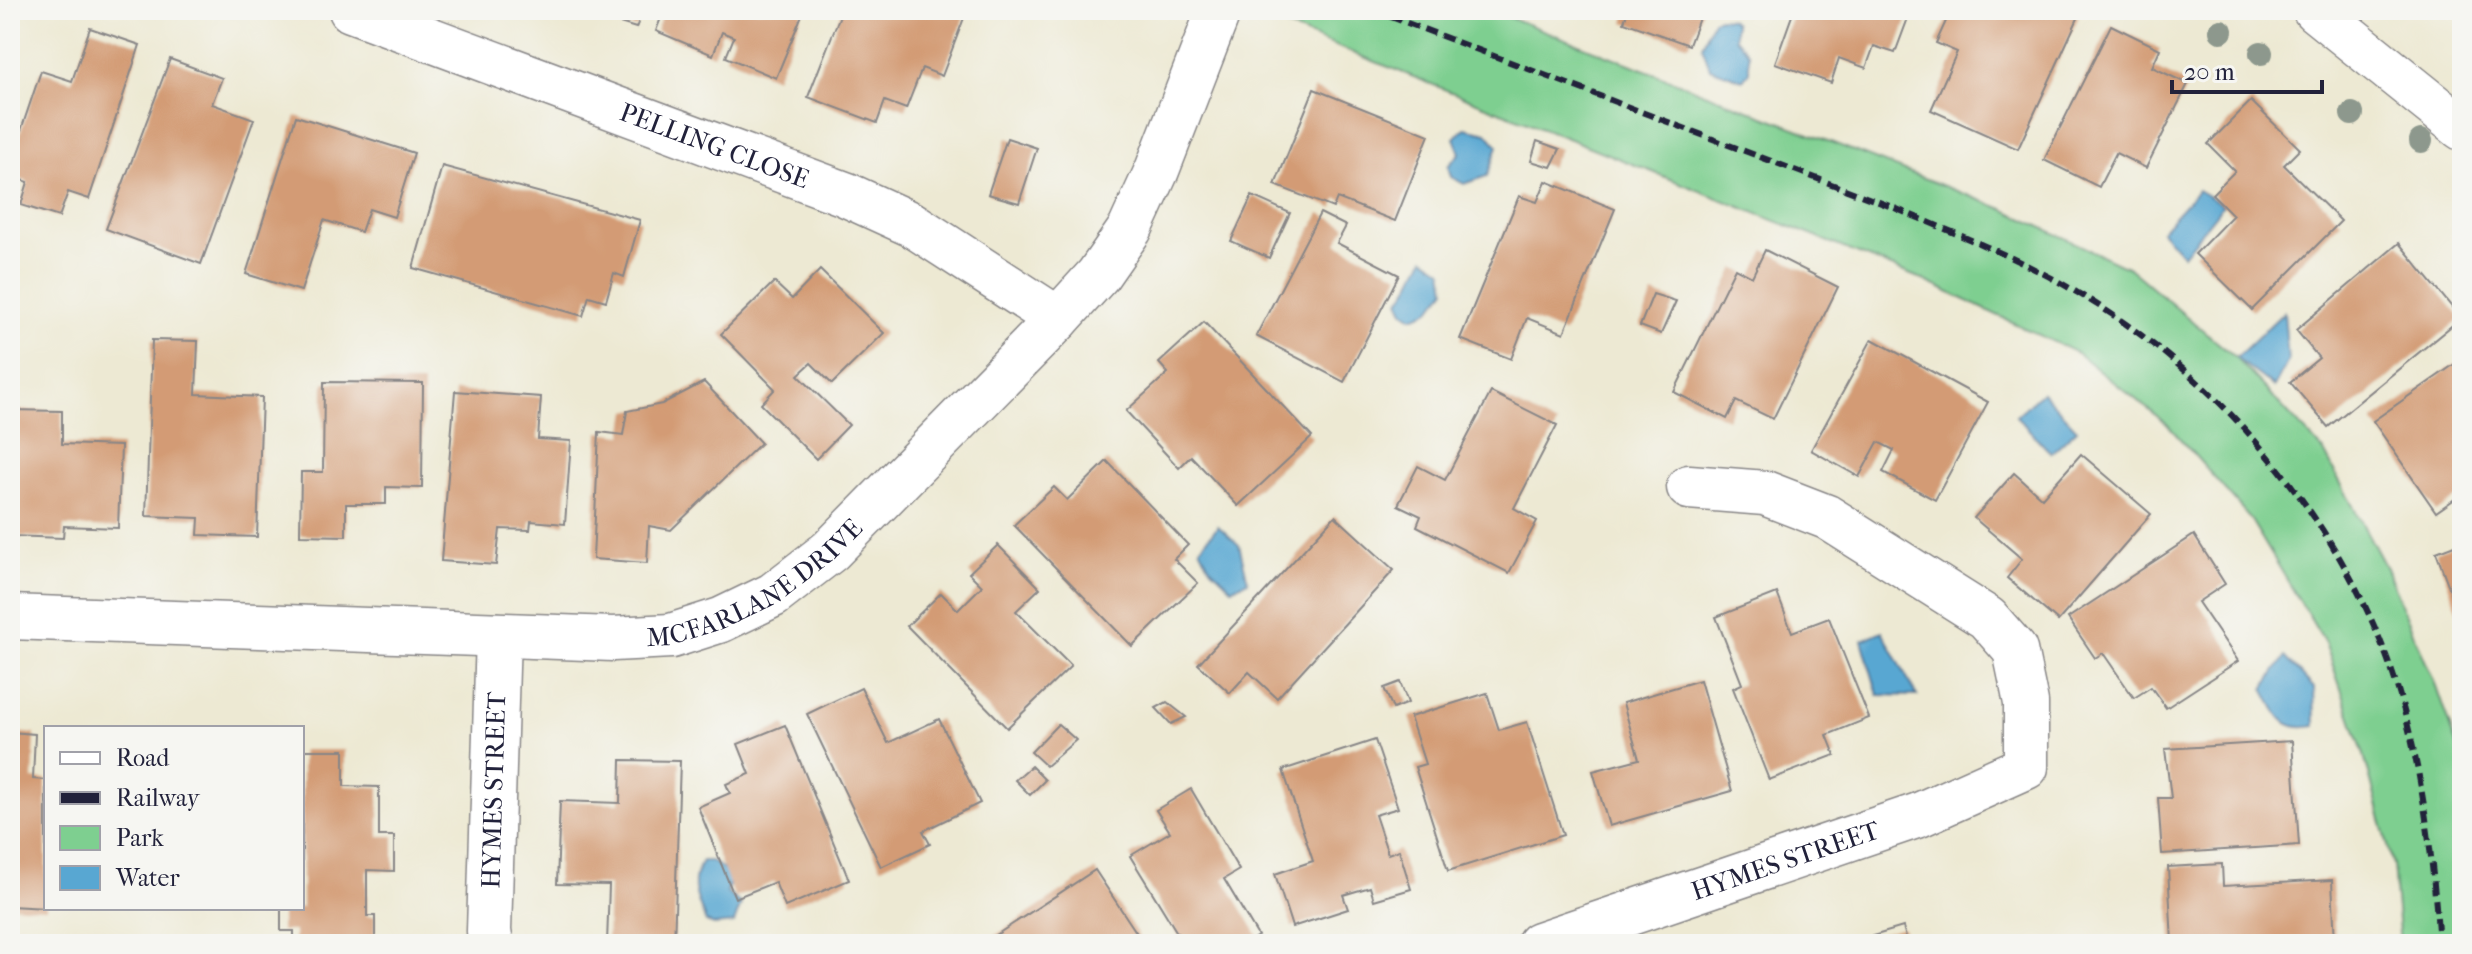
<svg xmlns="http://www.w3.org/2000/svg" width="2472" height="954" font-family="'IM FELL French Canon',serif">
<rect width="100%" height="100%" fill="#f6f6f2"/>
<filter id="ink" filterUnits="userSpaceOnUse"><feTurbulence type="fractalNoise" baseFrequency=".0125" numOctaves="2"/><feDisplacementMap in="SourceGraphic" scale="16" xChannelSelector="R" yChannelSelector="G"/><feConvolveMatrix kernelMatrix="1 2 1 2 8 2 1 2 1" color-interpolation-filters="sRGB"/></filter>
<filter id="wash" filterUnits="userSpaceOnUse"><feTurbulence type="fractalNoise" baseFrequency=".006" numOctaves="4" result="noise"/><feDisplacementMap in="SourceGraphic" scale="32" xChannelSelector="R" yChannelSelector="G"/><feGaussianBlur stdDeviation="1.8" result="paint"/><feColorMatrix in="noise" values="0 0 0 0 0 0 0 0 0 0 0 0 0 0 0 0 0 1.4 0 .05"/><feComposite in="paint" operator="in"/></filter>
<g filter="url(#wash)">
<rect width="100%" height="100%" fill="#ede9d3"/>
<!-- green -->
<polygon fill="#7ecf90" stroke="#507866" stroke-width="2" points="1245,10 1491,10 2003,209 2129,268 2236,358 2323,450 2386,568 2436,686 2462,762 2462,944 2400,944 2393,865 2364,755 2325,643 2249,517 2167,424 2077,353 1919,278"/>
<!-- water -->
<g fill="#58a7d2" stroke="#3d6486" stroke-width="2">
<polygon points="1719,18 1730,19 1735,23 1735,38 1749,54 1749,71 1743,80 1710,68 1702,46 1713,20"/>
<polygon points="1465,128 1487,133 1498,146 1487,176 1464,184 1451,177 1448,166 1460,153 1454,138"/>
<polygon points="2198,190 2223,205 2183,255 2161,231"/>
<path d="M1425,258L1443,270L1446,289L1430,310L1413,317L1404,311L1399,300C1412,289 1415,271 1425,258Z"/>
<polygon points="2284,312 2288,361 2274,387 2236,358"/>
<polygon points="2042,392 2077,429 2051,453 2016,416"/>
<polygon points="1218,526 1239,545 1248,581 1232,588 1209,566 1200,548"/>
<polygon points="1882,631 1917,696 1878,695 1862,640"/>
<path d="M2285,657L2314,688L2315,726C2281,732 2279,715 2264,689Z"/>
<path d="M702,861H711L732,875L727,893L741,904L734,923L714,925L706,922C697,898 688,885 702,861Z"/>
</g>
<g id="blocks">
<!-- building -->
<g fill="#d39b74">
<polygon points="607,10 643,10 636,28 604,18"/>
<polygon points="664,10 804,10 776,78 726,57 734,37 722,32 713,55 656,31"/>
<polygon points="842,10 967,10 942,76 922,68 906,109 885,101 877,123 808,97"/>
<polygon points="1628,10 1702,10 1689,45 1624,22"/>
<polygon points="1794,10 1911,10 1895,53 1874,46 1866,68 1839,58 1831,83 1775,63"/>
<polygon points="1951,10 2065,10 2079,16 2018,149 1931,110 1957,52 1936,43"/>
<polygon points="2111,25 2160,49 2152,67 2188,84 2146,168 2116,153 2099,187 2044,160"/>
<polygon points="90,28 140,45 89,199 68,192 59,217 21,205 28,182 10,176 10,163 41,71 72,81"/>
<polygon points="170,59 222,78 212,104 254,119 201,264 106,229"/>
<polygon points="1314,89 1429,135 1395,221 1337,198 1333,208 1275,185"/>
<polygon points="2251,101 2300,149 2284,165 2341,221 2252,310 2195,254 2233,215 2212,194 2235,171 2208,144"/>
<polygon points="296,116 414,153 394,217 369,209 361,232 324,220 301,291 246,274"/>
<polygon points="1007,138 1037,148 1019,203 988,194"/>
<polygon points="1537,141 1560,149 1551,167 1531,161"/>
<polygon points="442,166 640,220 624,277 614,273 606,301 589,296 583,316 413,268"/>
<polygon points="1546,181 1615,209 1564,333 1527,318 1511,359 1460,339 1519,196 1537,202"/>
<polygon points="1252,196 1290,213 1269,258 1231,241"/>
<polygon points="1320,213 1346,226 1337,243 1399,275 1344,382 1256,336"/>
<polygon points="2399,243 2461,318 2328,427 2290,382 2319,358 2296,330"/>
<polygon points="1765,250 1838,287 1773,419 1736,401 1727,419 1674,392 1735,268 1752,277"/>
<polygon points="820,270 884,333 832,384 811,363 798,375 849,425 816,459 761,404 775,389 721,334 774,282 792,299"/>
<polygon points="1653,294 1676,301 1661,334 1640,326"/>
<polygon points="1204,322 1312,437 1238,506 1191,456 1179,468 1126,411 1168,373 1159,363"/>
<polygon points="1872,339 1988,402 1935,500 1883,472 1894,450 1878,442 1859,477 1811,450"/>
<polygon points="152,340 198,341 196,394 262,397 257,537 198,535 199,518 146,516"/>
<polygon points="2462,359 2462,494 2436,512 2373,421"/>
<polygon points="324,382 423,383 422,488 386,487 386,504 346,504 346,536 300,535 301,472 323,472"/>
<polygon points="704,382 761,443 671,530 649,526 647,563 593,559 599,432 623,435 627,411 662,404"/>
<polygon points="455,391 541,397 538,439 571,441 565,524 531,521 530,530 500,529 496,565 441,561"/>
<polygon points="1491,392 1557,425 1514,508 1537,521 1509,573 1417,526 1421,516 1398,505 1418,466 1445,480"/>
<polygon points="10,410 62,411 62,444 121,446 118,528 64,526 63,538 10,536"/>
<polygon points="2081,454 2151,514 2058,621 2007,578 2022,559 1974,518 2014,473 2042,498"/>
<polygon points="1107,461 1188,545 1174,559 1198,583 1132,646 1014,525 1054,487 1067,500"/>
<polygon points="1335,516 1394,570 1277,698 1249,672 1230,693 1198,664"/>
<polygon points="2194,535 2225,584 2198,602 2238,661 2166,708 2151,687 2134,698 2103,653 2095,658 2068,618"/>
<polygon points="2462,542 2462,622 2436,552"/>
<polygon points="998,545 1040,588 1016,611 1071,666 1007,728 907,626 941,593 958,610 982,586 969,573"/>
<polygon points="1777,593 1792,632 1829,618 1869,718 1827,735 1835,755 1769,780 1733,688 1742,684 1716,617"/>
<polygon points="1700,680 1732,791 1609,826 1593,771 1639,759 1623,703"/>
<polygon points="1400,682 1408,703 1393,709 1384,688"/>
<polygon points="861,688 888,743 939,719 980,803 923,831 930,844 881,867 807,714"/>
<polygon points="1487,693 1499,730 1527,722 1563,835 1448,871 1415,767 1425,764 1410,717"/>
<polygon points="1167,702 1186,717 1171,724 1156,708"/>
<polygon points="1058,724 1076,740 1046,766 1031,752"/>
<polygon points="785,725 849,880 785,907 775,882 735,898 698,807 730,793 726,784 750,774 738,744"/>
<polygon points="10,732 35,734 33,779 46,780 46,908 10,906"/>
<polygon points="1375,740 1398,808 1375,815 1388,854 1399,850 1411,889 1374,900 1370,887 1343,895 1348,909 1292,927 1275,874 1313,861 1283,770"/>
<polygon points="2292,741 2299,845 2162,854 2158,798 2171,798 2165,749"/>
<polygon points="302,750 344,750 344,786 379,787 379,836 394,836 394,871 367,870 367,916 375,916 375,944 294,944 294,931 281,931 281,908 302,908"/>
<polygon points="621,760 680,761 674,944 607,944 609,885 557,884 560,801 620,803"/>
<polygon points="1031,766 1045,780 1030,795 1015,780"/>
<polygon points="1191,789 1239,870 1224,879 1258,936 1244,944 1184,944 1130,856 1170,832 1156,810"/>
<polygon points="2222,864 2223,886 2332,880 2335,944 2172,943 2168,867"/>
<polygon points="1095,870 1144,944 997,944 993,937"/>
<polygon points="1903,927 1908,944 1849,944 1849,943"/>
</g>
</g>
</g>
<g filter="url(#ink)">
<use href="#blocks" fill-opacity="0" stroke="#888687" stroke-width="2"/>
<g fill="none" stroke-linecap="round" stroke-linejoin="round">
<!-- minor casing -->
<g stroke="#888687" stroke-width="47">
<g id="minor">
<path id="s1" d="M351,10L845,194L913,225L1058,319"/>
<polyline points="2315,10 2462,128"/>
<path id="s2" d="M10,617L613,639L671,636L721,620L773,595L830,551L1058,319L1098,275L1130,229L1157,170L1219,10"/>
<path id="s3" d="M491,944L489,931L498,635"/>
<path id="s4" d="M1539,944L1919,815L2026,767V703L2015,650L1987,618L1827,517L1765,493L1689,487"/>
</g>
</g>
<!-- minor -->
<use href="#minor" stroke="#fff" stroke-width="44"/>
<!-- rail -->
<path stroke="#22223b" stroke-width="6" stroke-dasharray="12 6" stroke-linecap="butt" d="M1373,10L1892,207C1954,233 2020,258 2078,293C2226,380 2353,534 2401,700C2424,780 2433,862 2439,944"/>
</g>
<!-- trees -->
<g fill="#8d988d">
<circle cx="2221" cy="31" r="12"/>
<circle cx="2261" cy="53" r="12"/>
<circle cx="2352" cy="114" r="12"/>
<circle cx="2421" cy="141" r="12"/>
</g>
</g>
<g text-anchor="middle" stroke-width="6" stroke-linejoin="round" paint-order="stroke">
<!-- street labels -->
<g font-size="26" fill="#22223b" stroke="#f6f6f2">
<text dy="9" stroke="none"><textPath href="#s1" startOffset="388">PELLING CLOSE</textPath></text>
<text dy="9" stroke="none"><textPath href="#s2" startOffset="760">MCFARLANE DRIVE</textPath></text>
<text dy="9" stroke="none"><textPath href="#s3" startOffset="154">HYMES STREET</textPath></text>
<text dy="9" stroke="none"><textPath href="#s4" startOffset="260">HYMES STREET</textPath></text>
</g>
</g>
<!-- margin -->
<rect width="2472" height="954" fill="none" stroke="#f6f6f2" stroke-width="40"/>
<!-- legend -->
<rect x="44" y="726" width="260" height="184" fill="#f6f6f2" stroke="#a1a1a9" stroke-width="2"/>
<rect x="60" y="752" width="40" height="12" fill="#ffffff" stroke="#a1a1a9" stroke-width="2"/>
<text x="116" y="766" font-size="24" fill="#22223b">Road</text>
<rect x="60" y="792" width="40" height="12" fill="#22223b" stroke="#a1a1a9" stroke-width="2"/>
<text x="116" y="806" font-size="24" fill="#22223b">Railway</text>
<rect x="60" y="826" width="40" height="24" fill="#7ecf90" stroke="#a1a1a9" stroke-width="2"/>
<text x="116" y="846" font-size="24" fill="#22223b">Park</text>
<rect x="60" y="866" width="40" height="24" fill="#58a7d2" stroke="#a1a1a9" stroke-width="2"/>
<text x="116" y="886" font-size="24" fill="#22223b">Water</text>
<!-- scale -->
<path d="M2172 80v12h150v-12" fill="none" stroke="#22223b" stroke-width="4"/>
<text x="2184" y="80" font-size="24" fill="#22223b" stroke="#f6f6f2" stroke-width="6" paint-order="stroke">20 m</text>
</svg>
